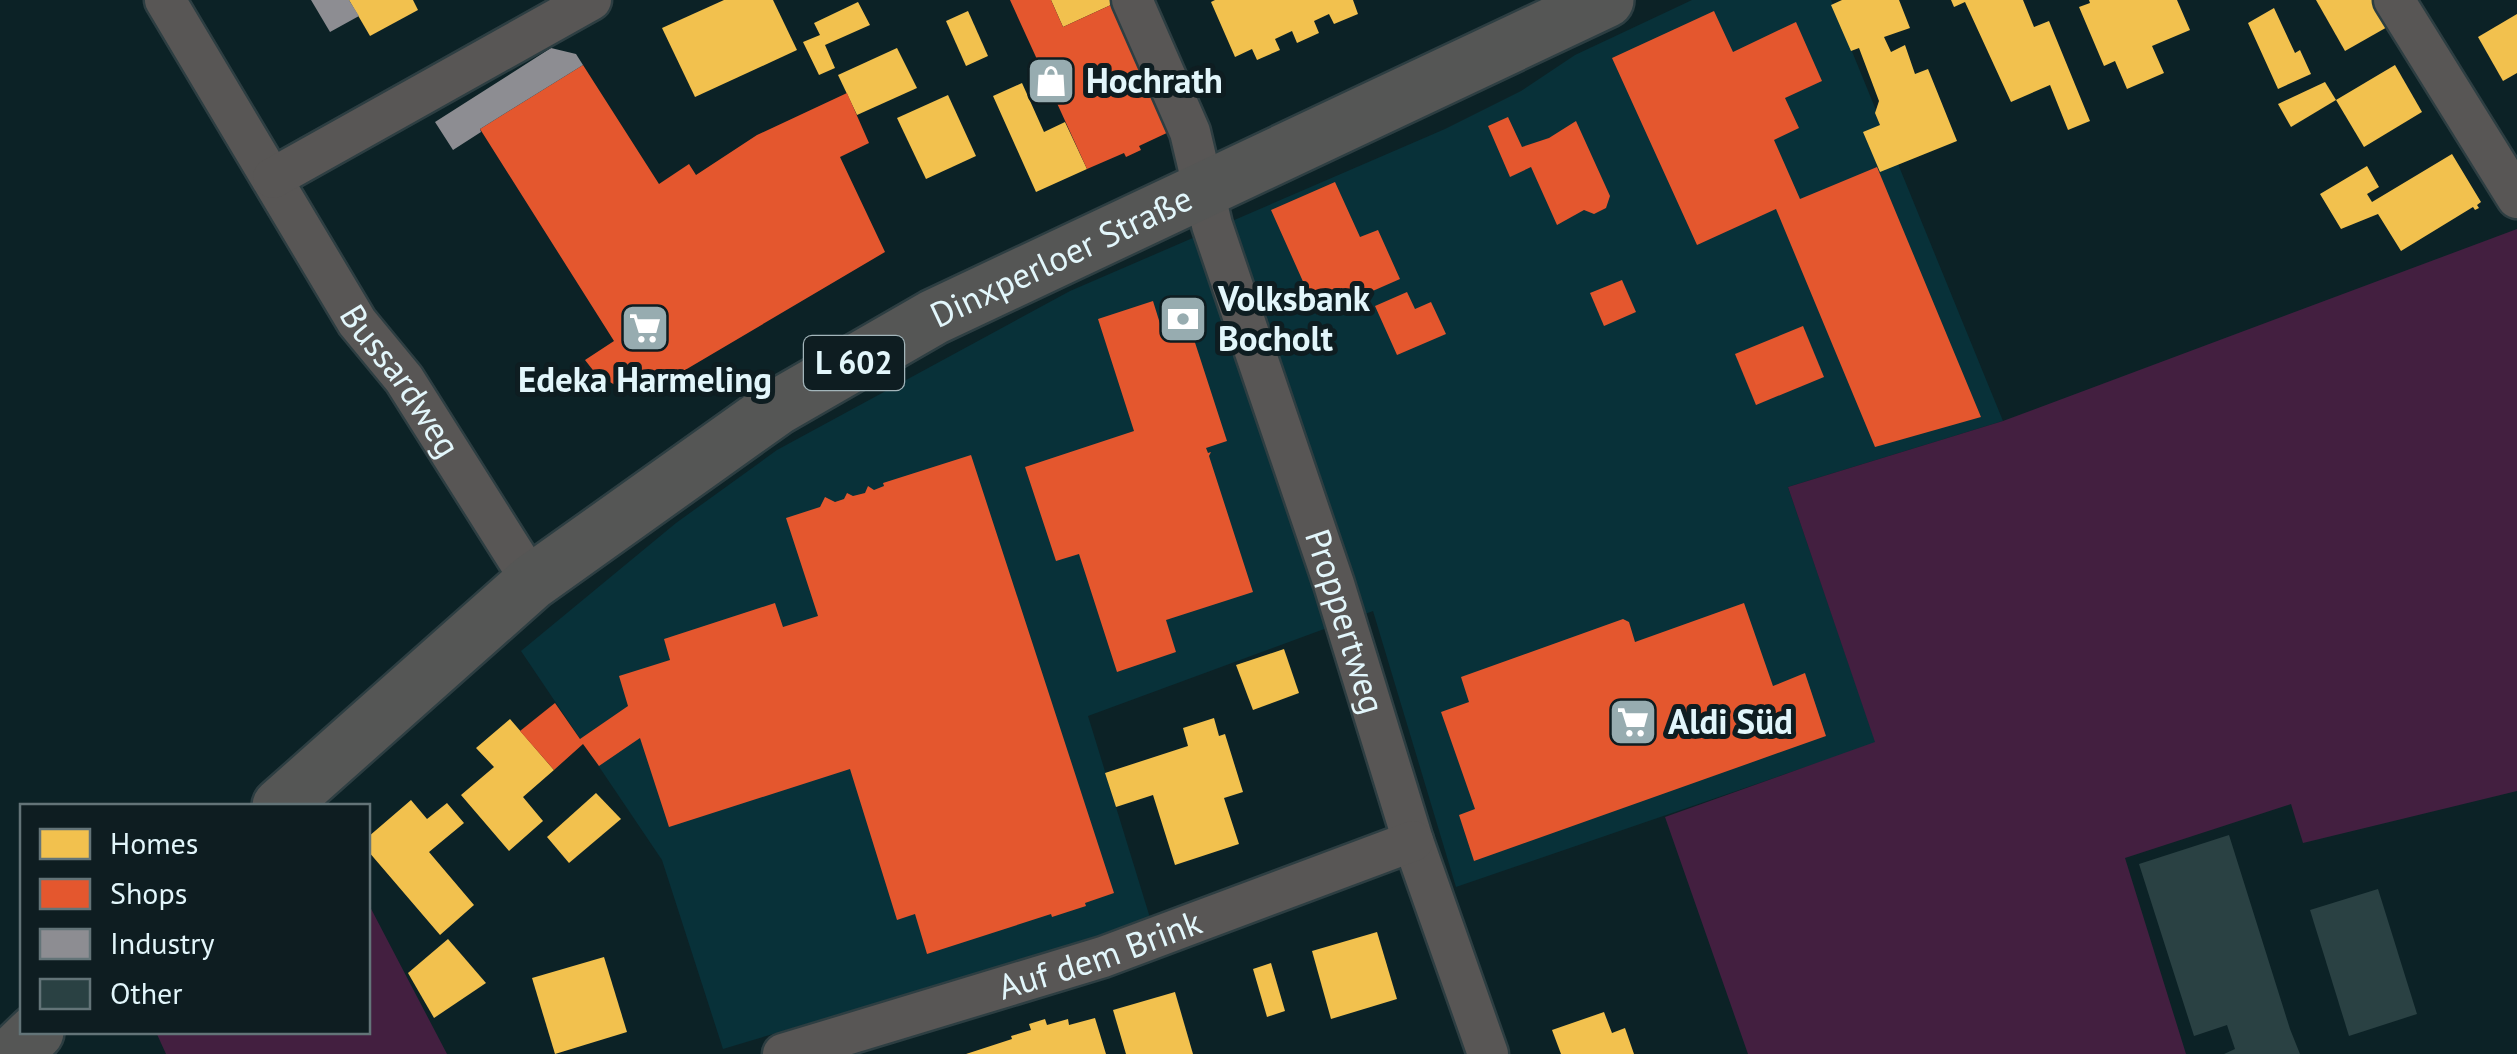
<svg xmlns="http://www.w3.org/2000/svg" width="2517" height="1054" font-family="'PT Sans',sans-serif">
<rect width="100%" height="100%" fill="#0c2226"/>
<!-- built -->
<polygon fill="#083139" points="1692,0 1831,0 2003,421 1788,487 1876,743 1456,887 1373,611 1088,716 1151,921 723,1049 662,860 521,651 676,523 777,450 1070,291 1445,129 1521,91 1575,55"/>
<!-- green -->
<g fill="#431f40">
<polygon points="2517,229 2517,791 2303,843 2291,804 2125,858 2186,1054 1748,1054 1665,817 1875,742 1788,487 2003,421"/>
<polygon points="368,903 447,1054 166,1054 156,1032 368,1032"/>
</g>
<!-- homes -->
<g fill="#f2c14e">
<polygon points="349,0 413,0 418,10 370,36"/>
<polygon points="724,0 773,0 797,50 695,97 662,28"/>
<polygon points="1051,0 1111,0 1113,4 1063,27"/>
<polygon points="1215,0 1353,0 1358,14 1334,24 1329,14 1314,21 1319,33 1297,43 1292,31 1275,39 1280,50 1257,60 1252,49 1235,57 1211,2"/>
<polygon points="1842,0 1899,0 1910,28 1884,37 1891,52 1905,45 1915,74 1928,69 1957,141 1880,172 1863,132 1880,125 1875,113 1879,101 1859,48 1851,51 1831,5"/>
<polygon points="1951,0 2023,0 2034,27 2049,21 2090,121 2068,130 2050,85 2011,102 1965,2 1954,7"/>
<polygon points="2089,0 2177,0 2190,30 2152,46 2164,73 2127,89 2115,61 2104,66 2079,7 2090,3"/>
<polygon points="2316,0 2374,0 2389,26 2345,51"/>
<polygon points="858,2 870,25 825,45 835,68 819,75 803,42 820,35 814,23"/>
<polygon points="2274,8 2295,53 2300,50 2311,74 2278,89 2248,23"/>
<polygon points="968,11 988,56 966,66 946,21"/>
<polygon points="2517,14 2517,73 2503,81 2478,37"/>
<polygon points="897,48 917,88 857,115 838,75"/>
<polygon points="2395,65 2422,112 2364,147 2336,100"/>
<polygon points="2325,82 2336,100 2291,127 2278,104"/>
<polygon points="1022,83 1044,132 1065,122 1087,169 1036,192 993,96"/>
<polygon points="948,95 976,156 926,179 897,118"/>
<polygon points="2452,154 2481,202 2477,205 2479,208 2475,210 2473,207 2401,251 2378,214 2341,229 2320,194 2367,166 2379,187 2367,194 2372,202"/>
<polygon points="1284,649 1299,693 1253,710 1236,665"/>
<polygon points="1214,718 1219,736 1225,734 1243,792 1224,798 1239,844 1175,865 1153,795 1116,807 1105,773 1188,746 1183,728"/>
<polygon points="510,719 554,770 523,797 543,821 509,851 461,795 494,767 476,748"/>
<polygon points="596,793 621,819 569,863 547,837"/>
<polygon points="411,800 427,819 447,803 464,823 429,852 474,905 440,935 368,851 368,837"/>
<polygon points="1377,932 1397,999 1331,1019 1312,951"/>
<polygon points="448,939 486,983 434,1018 408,973"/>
<polygon points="604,957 627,1032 555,1054 532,978"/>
<polygon points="1271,963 1285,1011 1267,1017 1253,969"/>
<polygon points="1175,992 1193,1054 1126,1054 1113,1010"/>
<polygon points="1604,1012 1612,1033 1625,1028 1634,1054 1561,1054 1552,1030"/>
<polygon points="1095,1018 1106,1054 966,1054 1012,1039 1011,1036 1031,1030 1029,1024 1045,1019 1047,1025 1068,1019 1069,1025"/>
</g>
<!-- shops -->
<g fill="#e4572e">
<polygon points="1010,0 1051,0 1063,27 1113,4 1171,131 1139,146 1141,150 1126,157 1124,153 1087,169"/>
<polygon points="1714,11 1733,52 1796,22 1822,81 1785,98 1799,128 1774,140 1800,199 1877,167 1981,417 1875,447 1776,209 1697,245 1612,58"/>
<polygon points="583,65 659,184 689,164 696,175 757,135 847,93 869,143 840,157 885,252 658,386 631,388 615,385 596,374 585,360 614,341 480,129"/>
<polygon points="1508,117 1522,147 1549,138 1576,121 1610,196 1606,208 1594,214 1584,210 1557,225 1531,167 1510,177 1488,126"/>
<polygon points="1335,182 1360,237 1378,230 1400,279 1318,315 1271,210"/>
<polygon points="1622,280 1636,312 1604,326 1590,293"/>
<polygon points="1407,292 1415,309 1431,302 1446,334 1397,355 1375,306"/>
<polygon points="1153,301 1162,330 1188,321 1227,441 1206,448 1208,453 1211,452 1209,456 1253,592 1166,620 1176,652 1117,672 1079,554 1056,561 1025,467 1134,431 1098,319"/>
<polygon points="1803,326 1824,377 1756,405 1735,354"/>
<polygon points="971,455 1114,893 1085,903 1086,906 1052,917 1051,914 927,954 915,914 897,920 850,769 669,827 640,738 599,766 583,744 554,770 520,731 555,703 580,739 628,706 619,676 670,660 664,639 775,603 783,627 818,616 786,518 820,507 825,497 835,502 844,499 847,493 853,496 865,493 868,486 874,490 884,486 883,483"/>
<polygon points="1744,603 1773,686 1805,673 1826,736 1474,861 1459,815 1475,809 1441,712 1469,702 1461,677 1623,619 1629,622 1635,642"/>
</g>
<!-- industry -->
<g fill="#8d8d92">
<polygon points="311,0 349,0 359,16 330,32"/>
<polygon points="551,48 576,54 583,65 480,129 481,132 453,150 435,122"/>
</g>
<!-- building -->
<g fill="#2a4143">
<polygon points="2229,835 2290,1029 2300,1054 2224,1054 2235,1049 2227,1025 2194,1036 2139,864"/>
<polygon points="2378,889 2417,1014 2349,1036 2310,910"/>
</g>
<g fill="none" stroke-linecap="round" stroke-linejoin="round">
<!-- street casing -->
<g stroke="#2d3e42" stroke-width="45">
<g id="street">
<path id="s1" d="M165,0L357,322L404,379L532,582"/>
<path id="s2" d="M1132,0L1190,132L1212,225L1334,584L1413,841L1488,1054"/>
<polyline points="2394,0 2517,198"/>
<polyline points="273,178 591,0"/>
<path id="s3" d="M783,1054L1103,957L1413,841"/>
</g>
</g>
<!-- primary casing -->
<g stroke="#2d3e42" stroke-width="60">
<g id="primary">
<path id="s4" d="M280,806L532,582L776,408L934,317L1606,0"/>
<polyline points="13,1054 36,1032"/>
</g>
</g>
<!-- street -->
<use href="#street" stroke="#585655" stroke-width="40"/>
<!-- primary -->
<use href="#primary" stroke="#555655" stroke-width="55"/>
</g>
<!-- icons -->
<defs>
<g id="shop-square" transform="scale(2.5)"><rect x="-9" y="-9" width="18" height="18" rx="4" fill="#97acb0" stroke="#0e1d21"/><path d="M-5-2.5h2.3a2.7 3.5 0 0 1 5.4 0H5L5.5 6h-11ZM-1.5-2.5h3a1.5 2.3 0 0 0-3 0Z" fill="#fff"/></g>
<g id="bank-square" transform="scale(2.5)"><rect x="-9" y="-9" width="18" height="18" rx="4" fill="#97acb0" stroke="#0e1d21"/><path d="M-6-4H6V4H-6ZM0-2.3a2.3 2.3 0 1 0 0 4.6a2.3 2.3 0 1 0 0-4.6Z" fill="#fff"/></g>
<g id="supermarket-square" transform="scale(2.5)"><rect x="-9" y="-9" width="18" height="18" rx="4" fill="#97acb0" stroke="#0e1d21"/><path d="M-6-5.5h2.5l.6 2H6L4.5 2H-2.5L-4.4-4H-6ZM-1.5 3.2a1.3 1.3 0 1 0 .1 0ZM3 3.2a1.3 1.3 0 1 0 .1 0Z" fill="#fff"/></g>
</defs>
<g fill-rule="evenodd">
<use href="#shop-square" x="1051" y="81"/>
<use href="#bank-square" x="1183" y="319"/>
<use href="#supermarket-square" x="645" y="328"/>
<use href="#supermarket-square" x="1633" y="722"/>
</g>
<g text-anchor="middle" stroke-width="10" stroke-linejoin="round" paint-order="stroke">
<!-- shield labels -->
<rect fill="#0e1d21" stroke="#a2b5ba" stroke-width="2.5" x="804" y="336" width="100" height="54" rx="8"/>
<g font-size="32" font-weight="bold" fill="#e2f6fb">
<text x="854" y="374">L 602</text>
</g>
<!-- poi labels -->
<g font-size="35" font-weight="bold" fill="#e2f6fb" stroke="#0e1d21" text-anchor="start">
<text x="1086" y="93">Hochrath</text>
<text x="1218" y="311">Volksbank<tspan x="1218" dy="40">Bocholt</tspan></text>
<text x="645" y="392" text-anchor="middle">Edeka Harmeling</text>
<text x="1668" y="734">Aldi Süd</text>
</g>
<!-- street labels -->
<g font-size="35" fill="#e2f6fb" stroke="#0e1d21">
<text dy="12" stroke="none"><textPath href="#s4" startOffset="960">Dinxperloer Straße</textPath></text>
<text dy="12" stroke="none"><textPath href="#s1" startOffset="448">Bussardweg</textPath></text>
<text dy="12" stroke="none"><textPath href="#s2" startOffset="658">Proppertweg</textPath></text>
<text dy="12" stroke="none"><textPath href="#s3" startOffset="332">Auf dem Brink</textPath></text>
</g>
</g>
<!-- legend -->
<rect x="20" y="804" width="350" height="230" fill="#0e1d21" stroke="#637478" stroke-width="2.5"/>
<rect x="40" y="829" width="50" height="30" fill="#f2c14e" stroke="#637478" stroke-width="2.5"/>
<text x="110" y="854" font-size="30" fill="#e2f6fb">Homes</text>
<rect x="40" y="879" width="50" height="30" fill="#e4572e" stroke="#637478" stroke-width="2.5"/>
<text x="110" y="904" font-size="30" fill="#e2f6fb">Shops</text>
<rect x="40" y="929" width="50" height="30" fill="#8d8d92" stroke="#637478" stroke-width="2.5"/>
<text x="110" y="954" font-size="30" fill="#e2f6fb">Industry</text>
<rect x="40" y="979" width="50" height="30" fill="#2a4143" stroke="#637478" stroke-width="2.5"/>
<text x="110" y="1004" font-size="30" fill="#e2f6fb">Other</text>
</svg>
